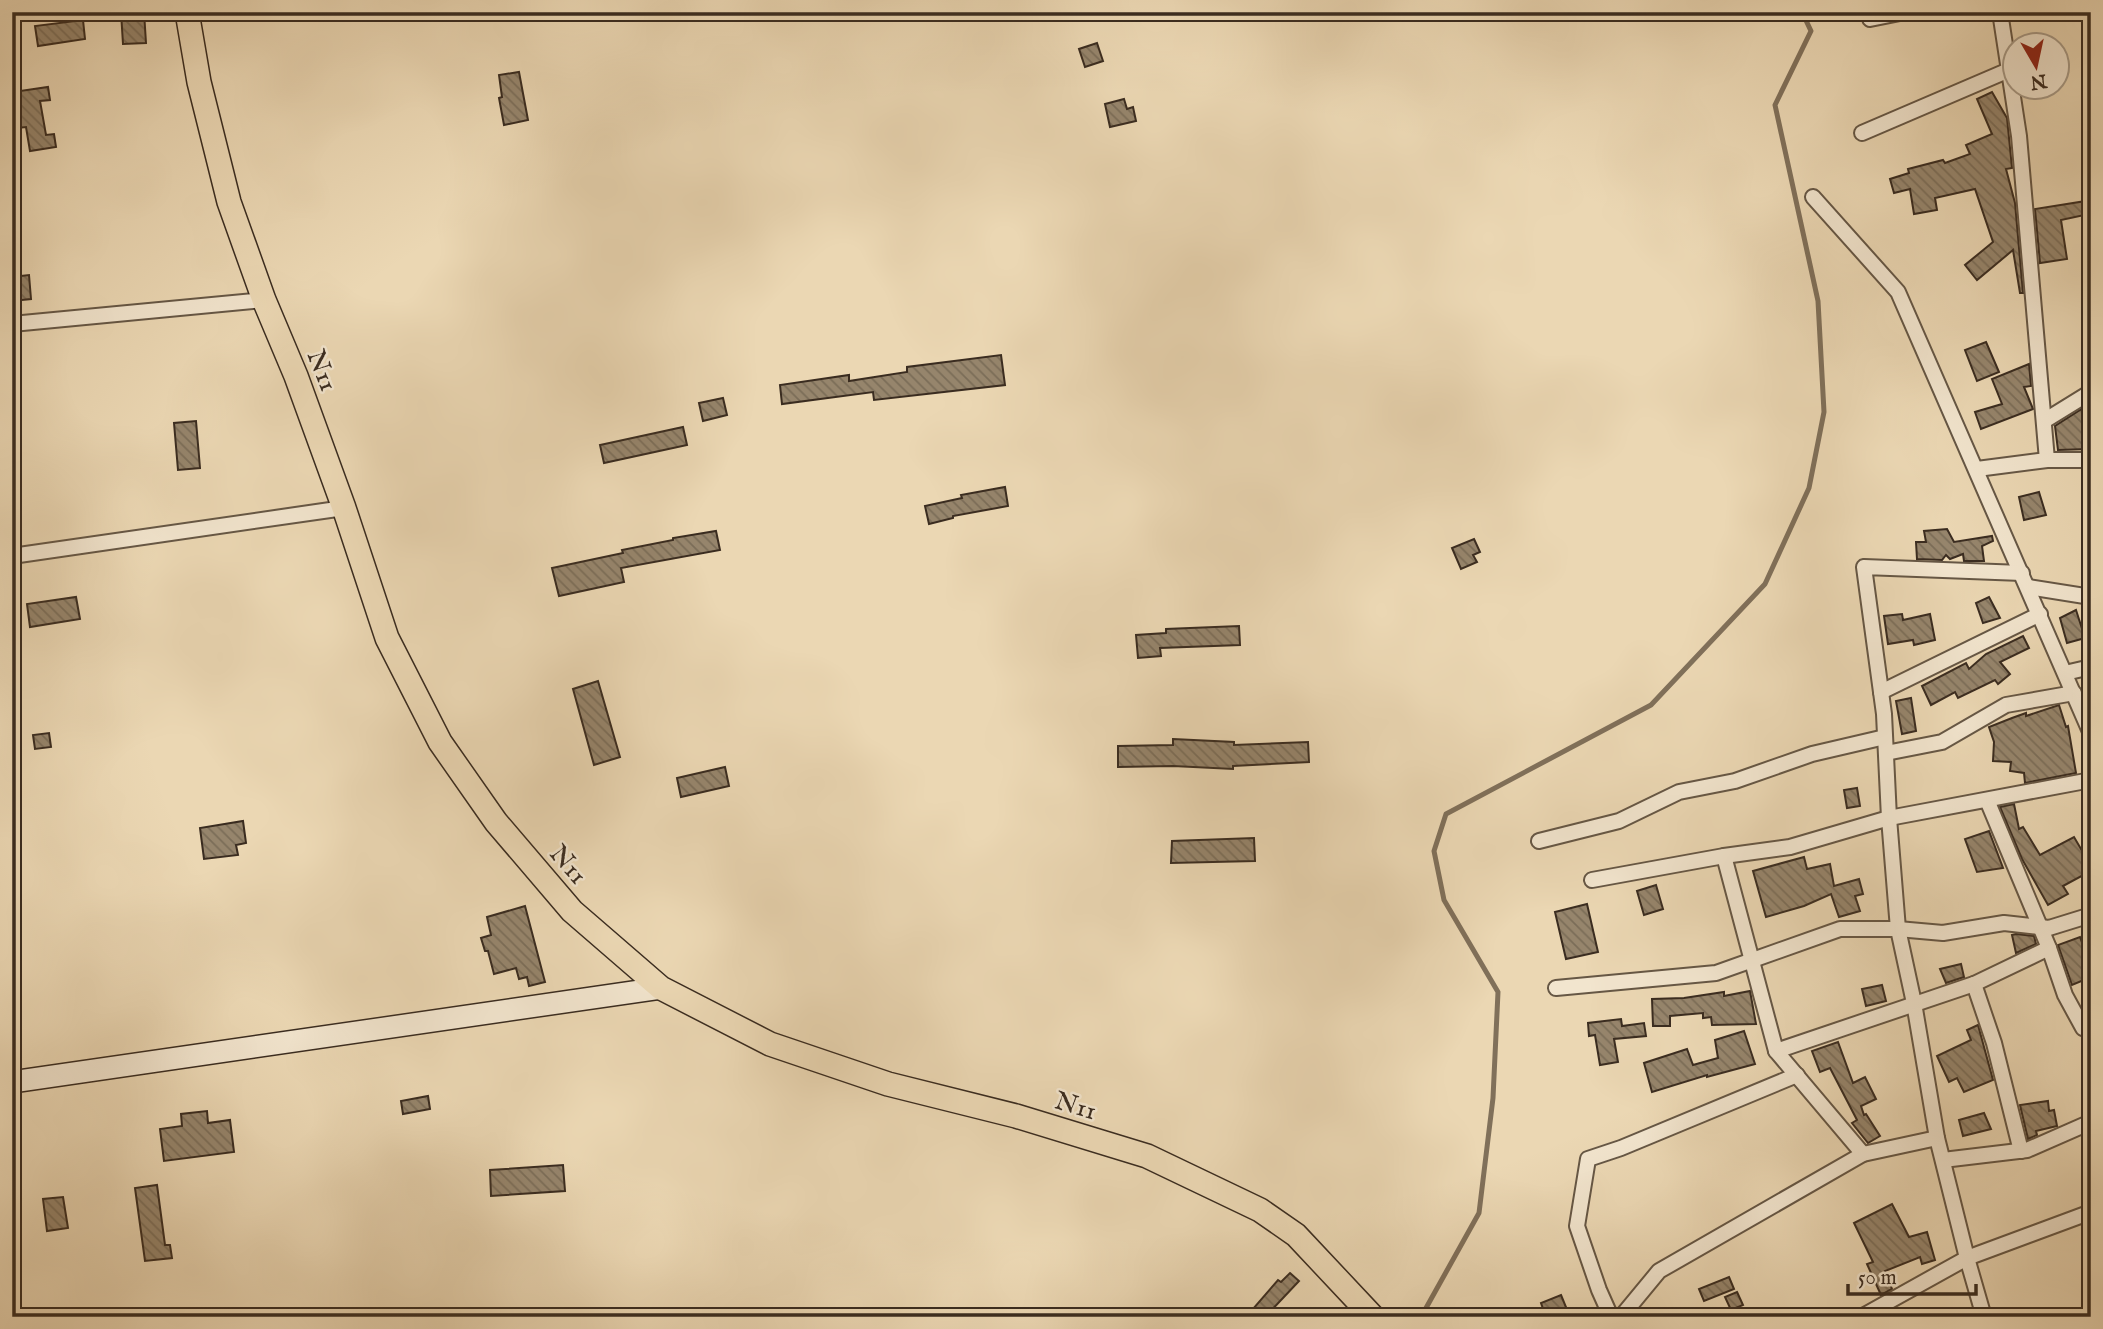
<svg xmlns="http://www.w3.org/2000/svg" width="2103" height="1329" font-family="'IM FELL English',serif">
<defs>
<pattern id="building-back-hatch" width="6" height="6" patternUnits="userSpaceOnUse" patternTransform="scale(1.75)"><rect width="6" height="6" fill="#96856c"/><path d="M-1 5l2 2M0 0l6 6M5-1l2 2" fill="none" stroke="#7b6d58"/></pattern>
</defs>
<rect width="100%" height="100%" fill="#ebd7b3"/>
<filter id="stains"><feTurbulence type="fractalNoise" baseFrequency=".00286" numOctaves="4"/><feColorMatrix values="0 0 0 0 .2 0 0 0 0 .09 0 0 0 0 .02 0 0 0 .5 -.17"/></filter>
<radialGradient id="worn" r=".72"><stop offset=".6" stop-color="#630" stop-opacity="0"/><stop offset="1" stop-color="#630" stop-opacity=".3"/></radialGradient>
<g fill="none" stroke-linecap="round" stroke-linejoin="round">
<!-- stream -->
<polyline stroke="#80705a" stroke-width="5" points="1421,1317 1479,1213 1493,1098 1498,992 1444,900 1434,851 1446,814 1651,705 1765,584 1809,488 1824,412 1818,301 1775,105 1811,31 1802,12"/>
</g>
<!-- building -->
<g fill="url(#building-back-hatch)" stroke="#3a2c20" stroke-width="2">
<polygon points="121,12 144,12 146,43 123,44"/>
<polygon points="83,20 85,39 38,46 35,26"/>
<polygon points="1097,43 1103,61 1085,67 1079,49"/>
<polygon points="519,72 528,120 504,125 499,98 502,97 499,75"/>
<polygon points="48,87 50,100 40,101 46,135 54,134 56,147 30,151 26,127 18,128 13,92"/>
<polygon points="1992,92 2007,118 2012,168 2006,169 2015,203 2023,293 2020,293 2013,250 1977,280 1965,265 1993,242 1975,189 1935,198 1937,210 1914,214 1910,189 1894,193 1890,179 1909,173 1908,169 1943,160 1945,163 1970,154 1966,145 1992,134 1977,99"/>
<polygon points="1124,99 1127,109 1133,107 1136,121 1110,127 1105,104"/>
<polygon points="2086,201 2089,214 2061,220 2067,259 2040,263 2035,209"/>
<polygon points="29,275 31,299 12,301 12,277"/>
<polygon points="1986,342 1999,372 1977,381 1965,350"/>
<polygon points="1001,355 1005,385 874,400 873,392 782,404 780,385 849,375 849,381 907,372 907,367"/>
<polygon points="2029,364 2031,386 2024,387 2033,409 1981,429 1975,412 2002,404 1992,379"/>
<polygon points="723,398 727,415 703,421 699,403"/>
<polygon points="2091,403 2089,449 2058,450 2055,426"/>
<polygon points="196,421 200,468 178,470 174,423"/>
<polygon points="683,427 687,445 604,463 600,445"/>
<polygon points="1005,487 1008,506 953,516 953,518 929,524 925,506 962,498 961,495"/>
<polygon points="2039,492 2046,515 2024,520 2019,497"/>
<polygon points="1947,529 1954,542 1992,536 1993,541 1982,546 1984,561 1964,561 1963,554 1950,559 1946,555 1942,560 1917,559 1916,542 1926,542 1924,531"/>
<polygon points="716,531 720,550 621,568 624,582 559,596 552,568 623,553 622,550 673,540 673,538"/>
<polygon points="1474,539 1480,552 1473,555 1477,562 1461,569 1452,548"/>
<polygon points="76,597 80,619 30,627 27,604"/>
<polygon points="1989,597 2000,618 1983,623 1976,603"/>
<polygon points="2076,610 2085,638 2067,643 2060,618"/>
<polygon points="1902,614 1903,620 1930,614 1935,640 1914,645 1913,640 1888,644 1884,616"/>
<polygon points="1239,626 1240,645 1160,648 1161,656 1138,658 1136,635 1166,633 1166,629"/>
<polygon points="2023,636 2029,648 2000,662 2010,674 1998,684 1995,680 1958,698 1955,692 1931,705 1922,686 1966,663 1969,669 1986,654"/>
<polygon points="598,681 620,757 594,765 573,689"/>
<polygon points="1911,698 1916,731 1902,734 1896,701"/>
<polygon points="2059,705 2066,727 2068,726 2076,773 2025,783 2024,773 2010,771 2011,762 1993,761 1994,742 1989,727 2012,718 2026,713 2026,716"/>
<polygon points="49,733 51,747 35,749 33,735"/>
<polygon points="1173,739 1234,742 1234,745 1308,742 1309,762 1233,766 1233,769 1173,766 1118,767 1118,746 1173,745"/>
<polygon points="725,767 729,786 681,797 677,778"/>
<polygon points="1857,788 1860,806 1847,808 1844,790"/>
<polygon points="2014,804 2019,829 2023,827 2040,855 2074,837 2091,866 2091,871 2063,886 2068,894 2048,905 2022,859 2000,807"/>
<polygon points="243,821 246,843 236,845 238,855 204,859 200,828"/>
<polygon points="1989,831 2003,868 1977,872 1965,839"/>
<polygon points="1254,838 1255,861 1171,863 1172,841"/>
<polygon points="1804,857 1807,869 1830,864 1834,886 1859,879 1863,894 1855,896 1860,911 1839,917 1831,894 1804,906 1766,917 1753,871"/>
<polygon points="1656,885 1663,909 1644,915 1637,891"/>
<polygon points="1587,904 1598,952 1566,959 1555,912"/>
<polygon points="525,906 545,982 529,986 527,977 519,979 516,968 494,974 488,951 485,951 481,938 491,935 487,917"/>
<polygon points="2016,934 2034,936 2036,944 2016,953 2012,935"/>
<polygon points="2080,937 2084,948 2091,946 2091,977 2072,985 2058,945"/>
<polygon points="1961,964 1964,977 1946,983 1940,969"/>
<polygon points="1882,985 1886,1001 1866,1006 1862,989"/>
<polygon points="1750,991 1756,1024 1712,1025 1711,1017 1703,1018 1703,1013 1670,1016 1670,1026 1653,1026 1652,999 1684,998 1724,992 1724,996"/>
<polygon points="1621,1019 1622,1026 1644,1023 1646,1036 1614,1039 1618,1062 1600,1065 1595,1035 1589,1036 1588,1023"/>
<polygon points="1978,1025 1993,1080 1964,1092 1957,1078 1949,1082 1937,1056 1971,1040 1967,1030"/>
<polygon points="1744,1031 1755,1064 1707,1077 1707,1075 1652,1092 1644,1063 1687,1049 1693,1065 1718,1058 1715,1040"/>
<polygon points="1838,1042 1853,1083 1865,1077 1876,1099 1861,1106 1864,1115 1866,1114 1880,1136 1868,1143 1852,1123 1857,1120 1830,1068 1820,1072 1812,1051"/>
<polygon points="428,1096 430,1109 403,1114 401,1101"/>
<polygon points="2048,1101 2049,1111 2054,1110 2057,1126 2036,1131 2037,1135 2028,1139 2020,1105"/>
<polygon points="207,1111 208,1123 230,1120 234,1152 164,1161 160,1129 182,1126 181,1114"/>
<polygon points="1984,1113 1991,1129 1963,1136 1959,1120"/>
<polygon points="563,1165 565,1191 491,1196 490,1170"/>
<polygon points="157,1185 165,1245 170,1245 172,1258 145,1261 135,1188"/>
<polygon points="63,1197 68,1228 47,1231 43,1199"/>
<polygon points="1892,1204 1909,1237 1927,1232 1935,1260 1922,1264 1920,1257 1885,1271 1892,1289 1881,1295 1867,1264 1873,1262 1854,1223"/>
<polygon points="1290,1273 1299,1281 1265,1317 1246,1317 1278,1280 1281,1282"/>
<polygon points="1729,1277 1734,1289 1704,1301 1699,1289"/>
<polygon points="1737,1292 1743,1305 1731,1310 1725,1297"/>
<polygon points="1561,1295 1570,1317 1546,1317 1541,1303"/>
</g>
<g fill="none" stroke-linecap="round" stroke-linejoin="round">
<!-- street casing -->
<g stroke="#665745" stroke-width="18">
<g id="street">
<polyline points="2000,12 2019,136 2047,460 2091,460"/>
<polyline points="1870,19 1905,12"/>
<polyline points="1862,133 2009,70"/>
<polyline points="1813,197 1898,292 2091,734"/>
<polyline points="12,324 264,300"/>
<polyline points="2044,421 2091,392"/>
<polyline points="1977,469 2047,460"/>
<polyline points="12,556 344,508"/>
<polyline points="2028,587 2091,597"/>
<polyline points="2065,673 2091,667"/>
<polyline points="1881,692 2040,614"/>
<polyline points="1886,753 1942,742 2006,705 2074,693"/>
<polyline points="1987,800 2049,948 2065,995 2083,1028 2091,1026"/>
<polyline points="1539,841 1619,821 1679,792 1735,781 1812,754 1885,737"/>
<polyline points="1724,856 1776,1051 1863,1154"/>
<polyline points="1592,880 1724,856 1790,847 1889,818 2091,780"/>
<polyline points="1974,984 1994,1043 2021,1151"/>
<polyline points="1556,988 1716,973 1840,929 1898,929 1943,933 2004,923 2049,928 2091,915"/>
<polyline points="1776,1051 1974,984 2049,948"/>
<polyline points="1943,1160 2027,1150 2091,1122"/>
<polyline points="1611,1317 1599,1290 1577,1226 1588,1159 1621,1148 1797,1075"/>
<polyline points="1621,1317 1659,1271 1863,1154 1937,1138"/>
<polyline points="1861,1317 1967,1258 2091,1212"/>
<polyline points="1984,1317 1967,1258 1937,1138 1914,1003 1898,929 1889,818 1884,714 1864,567 2022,573"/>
</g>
</g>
<!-- secondary casing -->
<g stroke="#3a2c20" stroke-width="24">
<polyline id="secondary" points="12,1082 661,988"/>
</g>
<!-- primary casing -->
<g stroke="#3a2c20" stroke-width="26">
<polyline id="primary" points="187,12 199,82 229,202 264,300 296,376 344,508 387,638 440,742 496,822 572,911 661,988 770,1044 888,1084 1016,1116 1147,1156 1260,1210 1296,1235 1373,1317"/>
</g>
<!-- street -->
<use href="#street" stroke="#f2e5ce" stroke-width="14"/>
<!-- secondary -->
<use href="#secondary" stroke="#f2e5ce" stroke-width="21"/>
<!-- primary -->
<use href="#primary" stroke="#ebd7b3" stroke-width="23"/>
</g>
<g text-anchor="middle" stroke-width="5" stroke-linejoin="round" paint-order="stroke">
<!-- street labels -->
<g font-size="26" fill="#3a2c20" stroke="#f2e5ce">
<text transform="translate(323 370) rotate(69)" y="9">N11</text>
<text transform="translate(569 864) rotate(49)" y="9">N11</text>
<text transform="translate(1076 1105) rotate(17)" y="9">N11</text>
</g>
</g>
<!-- margin -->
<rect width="2103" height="1329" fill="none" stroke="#ebd7b3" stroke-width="42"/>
<rect x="14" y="14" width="2075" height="1301" fill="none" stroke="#3a2c20" stroke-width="3.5"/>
<rect x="21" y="21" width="2061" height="1287" fill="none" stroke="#3a2c20" stroke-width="2"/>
<!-- north arrow -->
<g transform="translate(2036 66) rotate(171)"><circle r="33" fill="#f2e5ce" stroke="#a89b88" stroke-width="2"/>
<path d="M0-5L12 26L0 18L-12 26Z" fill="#8f2418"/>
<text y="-10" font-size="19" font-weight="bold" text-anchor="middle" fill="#3a2c20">N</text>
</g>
<!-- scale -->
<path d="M1848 1284v10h128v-10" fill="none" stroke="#3a2c20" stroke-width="3.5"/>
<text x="1858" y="1284" font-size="21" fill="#3a2c20" stroke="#f2e5ce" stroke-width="5" paint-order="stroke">50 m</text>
<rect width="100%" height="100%" filter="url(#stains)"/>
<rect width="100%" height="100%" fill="url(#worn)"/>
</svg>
